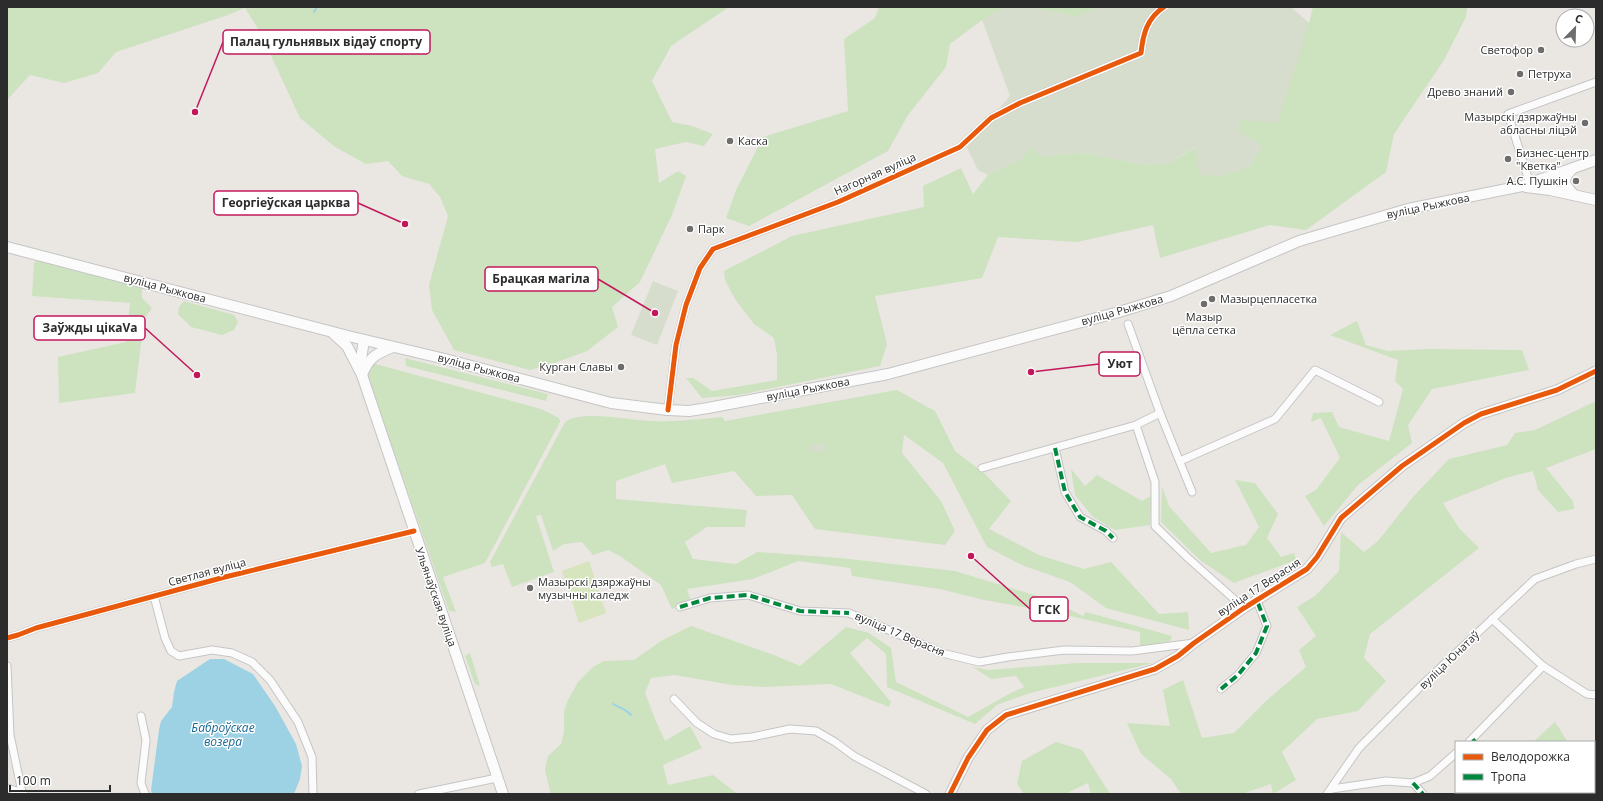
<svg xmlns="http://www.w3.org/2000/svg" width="1603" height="801" font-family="'Open Sans',sans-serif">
<rect width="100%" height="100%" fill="#eae7e3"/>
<!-- green -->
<g fill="#cde2bf">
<polygon points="7,7 729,7 671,46 652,81 672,122 692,126 713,134 704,146 686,142 655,149 659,183 678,171 686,176 672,215 640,282 612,307 618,327 587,351 552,364 530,370 454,350 432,310 429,285 448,216 440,197 429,184 402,176 388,161 366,164 335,147 300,118 260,32 245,8 228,15 116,52 98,73 64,83 30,75 7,100"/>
<polygon points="879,7 1006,7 982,20 950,44 946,67 908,115 888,151 749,226 726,218 736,190 763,137 848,111 844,39 875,18"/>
<polygon points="1023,7 1097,7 1080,17"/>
<polygon points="1313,7 1467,7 1466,17 1444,60 1394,134 1386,172 1306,230 1270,225 1160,258 1153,225 1077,242 998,237 982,278 875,296 887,344 880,366 739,395 702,398 686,378 693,378 712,391 777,380 777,355 774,338 754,324 735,299 725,280 724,271 792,236 924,207 923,186 961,168 973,194 988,175 1021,159 1030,148 1045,157 1076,153 1091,154 1145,165 1169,163 1197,147 1222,176 1249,167 1262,145 1240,133 1240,120 1309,23"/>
<polygon points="39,258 142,286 142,298 152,308 144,319 135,393 59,403 58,357 126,342 130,303 32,296 34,263"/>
<polygon points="184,301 234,315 238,322 234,330 222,335 191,327 178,314 179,307"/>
<polygon points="1357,321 1366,345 1388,351 1428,349 1522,350 1529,370 1432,389 1408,425 1412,443 1358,485 1324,526 1305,496 1316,490 1340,458 1321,418 1311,422 1313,413 1332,412 1339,427 1389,441 1403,389 1395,381 1398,360 1330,335"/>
<polygon points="405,358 548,394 546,401 406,366"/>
<polygon points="372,363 541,409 559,418 560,422 485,563 443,577 456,612 449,611 368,376 368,371"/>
<path d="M897,390L935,411L955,451L985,474L1011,501L989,529L1039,555L1084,569L1111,562L1159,614L1188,612L1189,630L1106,608L1070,582L1024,566L987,547L943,463L904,435L902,453L941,501L955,531L945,545L815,529L792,495L756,496L734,471L672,483L665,464L616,481V499L747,510L745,527H707L685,542L693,559L736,564L757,552L840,558L955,571L1050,600L1083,616L1086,612L1172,636L1170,641L1140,647V632L1057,613L984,600L940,589L852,576L850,568L798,561L753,579L687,589L691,601L672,609L661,585L620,556L608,550L593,555L582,542L564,544L553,551L541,515L536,516L554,572L512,587L503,564L492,567L490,562L565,422C582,409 631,421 654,421C676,422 699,419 722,417L725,421Z"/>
<polygon points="1596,401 1596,449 1546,468 1573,501 1574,509 1558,512 1538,490 1533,471 1506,478 1443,503 1459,528 1479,548 1370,634 1364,658 1386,681 1358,711 1317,719 1282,752 1296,780 1273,794 1271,784 1242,794 1181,794 1171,779 1141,754 1127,723 1170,726 1163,690 1183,680 1202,738 1234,733 1267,700 1306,667 1299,650 1316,636 1297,607 1315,596 1339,571 1341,532 1364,552 1378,541 1413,497 1449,459 1507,445 1515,433 1535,430"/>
<polygon points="1071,469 1085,486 1097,475 1142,501 1151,496 1150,525 1115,530 1093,517 1075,495"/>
<polygon points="1235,480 1255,483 1278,514 1267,538 1281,557 1294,553 1296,560 1234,583 1201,561 1161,522 1162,487 1169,506 1211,553 1246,545 1259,527"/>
<polygon points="691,626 774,655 800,666 846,627 869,633 891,648 896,682 968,717 1009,694 1024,687 1016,676 991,679 973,667 988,670 1077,663 1153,663 1030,693 997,705 975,724 887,687 886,654 867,638 850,653 891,702 889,707 831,684 764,687 732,685 675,675 651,678 645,693 655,719 665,741 690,726 702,748 663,765 668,785 713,775 736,793 551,794 545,770 548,756 561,744 564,732 564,711 568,700 578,682 593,667 604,661 634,660 661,641"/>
<polygon points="470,653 480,686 475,684 465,656"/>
<polygon points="1555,722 1568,742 1570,742 1533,742"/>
<polygon points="1056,742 1082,750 1110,794 1091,794 1088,783 1065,794 1024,794 1017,784 1022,761"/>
</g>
<!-- cemetery -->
<g fill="#d6ddcc">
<polygon points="1006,7 1023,7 1080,17 1097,7 1291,7 1309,23 1277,123 1240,120 1240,133 1262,145 1249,167 1222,176 1199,175 1196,147 1169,163 1145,165 1091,154 1076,153 1045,157 1030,148 1021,159 988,175 978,170 966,146 1010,96 982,20"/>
<polygon points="653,281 678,291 657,345 631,335"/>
<polygon points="826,443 825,452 810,450 812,444"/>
</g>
<!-- pitch -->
<polygon fill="#d6e5bd" points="589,561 606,613 579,623 562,571"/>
<!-- water -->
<polygon fill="#9dd1e4" points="210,659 224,659 253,674 275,706 296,744 302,766 300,779 294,794 152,794 151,790 159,730 161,721 172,707 174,692 177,681"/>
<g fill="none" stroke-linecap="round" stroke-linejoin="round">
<!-- stream -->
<g stroke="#9dd1e4" stroke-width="2">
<polyline points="314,12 317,7"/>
<path d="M613,704C620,708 626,709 631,715"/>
</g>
<!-- minor casing -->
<g stroke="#c6c5c5" stroke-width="9">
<g id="minor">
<polyline points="1530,184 1508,114 1596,82"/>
<polyline points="1128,324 1160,413 1192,492"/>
<path d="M668,410L676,345L686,305L700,268L713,249L838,202L960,147L991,118L1020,103L1141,53C1143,34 1147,18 1164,7"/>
<polyline points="1136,425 1155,482 1155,526 1188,558 1244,608"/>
<polyline points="1055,448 1065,492 1080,517 1106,531 1113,538"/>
<polyline points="1180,461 1275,419 1315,370 1379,402"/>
<polyline points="982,468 1136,425 1160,413"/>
<polyline points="154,596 165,638 171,651 179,656 212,650 232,653 252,662 270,680 298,722 312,757 313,794"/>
<polyline points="680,607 710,598 748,595 800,611 849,613 942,653 979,662 1008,657 1064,650 1132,651 1194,643"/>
<polyline points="1492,619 1543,666 1587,694 1596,695"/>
<polyline points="7,638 18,635 36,628 225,577 414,531"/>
<polyline points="7,666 10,735 22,792"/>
<polyline points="1221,689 1238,675 1256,653 1267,626 1257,601"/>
<polyline points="674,699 697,723 714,734 731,739 752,737 790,729 816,731 835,742 854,756 926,794"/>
<polyline points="141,716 146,740 141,783 145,794"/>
<polyline points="1469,742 1543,666"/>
<polyline points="1413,783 1423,794"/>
<polyline points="7,788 24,793"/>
<polyline points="1332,789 1386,781 1413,783 1430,776 1456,753"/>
<polyline points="1519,792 1521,794"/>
<polyline points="419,794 497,778"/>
<polyline points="1327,794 1359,748 1424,683 1535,579 1576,564 1596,559"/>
</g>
</g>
<!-- tertiary casing -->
<g stroke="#c6c5c5" stroke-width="11">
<polyline id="tertiary" points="950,794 968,758 987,730 1006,715 1155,669 1178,656 1194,643 1244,608 1307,569 1317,557 1341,518 1402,466 1464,423 1481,414 1557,390 1596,371"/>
</g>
<!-- secondary casing -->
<g stroke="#c6c5c5" stroke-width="12">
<g id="secondary">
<path d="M1572,169C1561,181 1564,184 1574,195"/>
<polyline points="1526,187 1550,190 1596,200"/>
<polyline points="7,247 348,336 445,359 611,403 668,410 689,411 708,408 888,374 1119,312 1171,296 1299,241 1408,209 1522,186 1596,160"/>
<polyline points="334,334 347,346 362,375 503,794"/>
<polyline points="362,373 361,359 364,340"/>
<path d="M362,375C368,358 377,353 393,347"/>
</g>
</g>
<!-- minor -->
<use href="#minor" stroke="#fcfbfb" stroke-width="7"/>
<!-- tertiary -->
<use href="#tertiary" stroke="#fcfbfb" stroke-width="9"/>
<!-- secondary -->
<use href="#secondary" stroke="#fcfbfb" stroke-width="10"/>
<!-- quiet -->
<g stroke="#00873e" stroke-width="4" stroke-dasharray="8 4" stroke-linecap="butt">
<polyline points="1055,448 1065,492 1080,517 1106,531 1113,538"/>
<polyline points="680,607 710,598 748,595 800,611 849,613"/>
<polyline points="1221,689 1238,675 1256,653 1267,626 1257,601"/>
<polyline points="1473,739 1475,742"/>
<polyline points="1413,783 1423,794"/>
<polyline points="1519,792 1521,794"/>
</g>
<!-- cycleway casing -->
<g stroke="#fff" stroke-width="8">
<g id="cycleway">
<path d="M668,410L676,345L686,305L700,268L713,249L838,202L960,147L991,118L1020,103L1141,53C1143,34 1147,18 1164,7"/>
<polyline points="7,638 18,635 36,628 225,577 414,531"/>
<polyline points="950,794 968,758 987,730 1006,715 1155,669 1178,656 1194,643 1244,608 1307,569 1317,557 1341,518 1402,466 1464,423 1481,414 1557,390 1596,371"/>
</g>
</g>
<!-- cycleway -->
<use href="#cycleway" stroke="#e8590c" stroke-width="5"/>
</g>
<!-- markers -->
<g fill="#6e6d6c" stroke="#fff" stroke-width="1.5">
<circle cx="1541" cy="50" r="4"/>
<circle cx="1520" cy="74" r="4"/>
<circle cx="1511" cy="92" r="4"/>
<circle cx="1585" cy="123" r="4"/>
<circle cx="730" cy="141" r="4"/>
<circle cx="1508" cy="159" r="4"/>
<circle cx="1576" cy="181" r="4"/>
<circle cx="690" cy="229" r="4"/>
<circle cx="1212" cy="299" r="4"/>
<circle cx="1204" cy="304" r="4"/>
<circle cx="621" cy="367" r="4"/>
<circle cx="530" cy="588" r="4"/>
</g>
<g text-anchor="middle" stroke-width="3" stroke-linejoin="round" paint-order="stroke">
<!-- poi labels -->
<g font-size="11" fill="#2c2c2c" stroke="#fff" text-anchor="start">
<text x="1533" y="54" text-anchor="end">Светофор</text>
<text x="1528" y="78">Петруха</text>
<text x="1503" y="96" text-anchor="end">Древо знаний</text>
<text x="1577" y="121" text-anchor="end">Мазырскі дзяржаўны<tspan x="1577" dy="13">абласны ліцэй</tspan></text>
<text x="738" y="145">Каска</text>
<text x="1516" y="157">Бизнес-центр<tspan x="1516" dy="13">"Кветка"</tspan></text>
<text x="1568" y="185" text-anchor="end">А.С. Пушкін</text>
<text x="698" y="233">Парк</text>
<text x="1220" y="303">Мазырцепласетка</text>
<text x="1204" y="321" text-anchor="middle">Мазыр<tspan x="1204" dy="13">цёпла сетка</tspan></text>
<text x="613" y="371" text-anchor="end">Курган Славы</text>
<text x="538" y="586">Мазырскі дзяржаўны<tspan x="538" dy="13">музычны каледж</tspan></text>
</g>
<!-- street labels -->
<g font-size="11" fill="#2c2c2c" stroke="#fff">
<text transform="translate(875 174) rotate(-24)" y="4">Нагорная вуліца</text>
<text transform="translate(1428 206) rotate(-12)" y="4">вуліца Рыжкова</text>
<text transform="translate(165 288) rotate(15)" y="4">вуліца Рыжкова</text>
<text transform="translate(1122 310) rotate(-16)" y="4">вуліца Рыжкова</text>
<text transform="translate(479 368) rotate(15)" y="4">вуліца Рыжкова</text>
<text transform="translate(808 389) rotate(-11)" y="4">вуліца Рыжкова</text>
<text transform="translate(207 572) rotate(-15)" y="4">Светлая вуліца</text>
<text transform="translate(1259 587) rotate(-33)" y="4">вуліца 17 Верасня</text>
<text transform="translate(436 597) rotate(71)" y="4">Ульянаўская вуліца</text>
<text transform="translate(900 634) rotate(23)" y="4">вуліца 17 Верасня</text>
<text transform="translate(1449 660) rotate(-44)" y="4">вуліца Юнатаў</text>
</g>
<!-- water labels -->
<g font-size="12" font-style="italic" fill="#196793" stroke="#fff">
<text x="223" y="732">Баброўскае<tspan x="223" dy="14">возера</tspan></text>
</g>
</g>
<!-- callouts -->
<path fill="none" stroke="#c2185b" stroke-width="1.5" d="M195 112L223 42M405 224L358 203M655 313L598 279M197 375L145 328M1031 372L1099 364M971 556L1030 609"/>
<g fill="#c2185b" stroke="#fff" stroke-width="1.5">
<circle cx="195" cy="112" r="4"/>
<circle cx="405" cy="224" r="4"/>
<circle cx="655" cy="313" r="4"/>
<circle cx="197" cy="375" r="4"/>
<circle cx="1031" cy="372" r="4"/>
<circle cx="971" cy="556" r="4"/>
</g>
<g fill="#fff" stroke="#c2185b" stroke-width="1.5">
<rect x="223" y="30" width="207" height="24" rx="4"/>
<rect x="214" y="191" width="144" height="24" rx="4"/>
<rect x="485" y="267" width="113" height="24" rx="4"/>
<rect x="34" y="316" width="111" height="24" rx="4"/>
<rect x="1099" y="352" width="41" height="24" rx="4"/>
<rect x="1030" y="597" width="38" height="24" rx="4"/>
</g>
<g font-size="12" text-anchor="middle" font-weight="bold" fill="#2c2c2c">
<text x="326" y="46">Палац гульнявых відаў спорту</text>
<text x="286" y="207">Георгіеўская царква</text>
<text x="541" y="283">Брацкая магіла</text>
<text x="90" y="332">Заўжды цікаVа</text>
<text x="1120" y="368">Уют</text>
<text x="1049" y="614">ГСК</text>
</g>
<!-- border -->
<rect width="1603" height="801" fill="none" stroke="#2c2c2c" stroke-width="16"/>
<!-- legend -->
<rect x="1455" y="741" width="140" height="52" fill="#ffffff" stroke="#ababab"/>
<rect x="1463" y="754" width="20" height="6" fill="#e8590c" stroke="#ababab"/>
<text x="1491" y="761" font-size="12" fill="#2c2c2c">Велодорожка</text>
<rect x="1463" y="774" width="20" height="6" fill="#00873e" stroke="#ababab"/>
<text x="1491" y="781" font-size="12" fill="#2c2c2c">Тропа</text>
<!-- north arrow -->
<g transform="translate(1575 28) rotate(23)"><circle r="19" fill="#ffffff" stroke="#ababab"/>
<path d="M0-3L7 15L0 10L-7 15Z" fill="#6e6d6c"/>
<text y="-6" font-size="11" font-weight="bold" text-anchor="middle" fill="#2c2c2c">С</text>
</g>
<!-- scale -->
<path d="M10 785v6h100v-6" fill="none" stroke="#2c2c2c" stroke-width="2"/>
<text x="16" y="785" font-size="12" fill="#2c2c2c" stroke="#ffffff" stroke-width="3" paint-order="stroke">100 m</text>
</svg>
